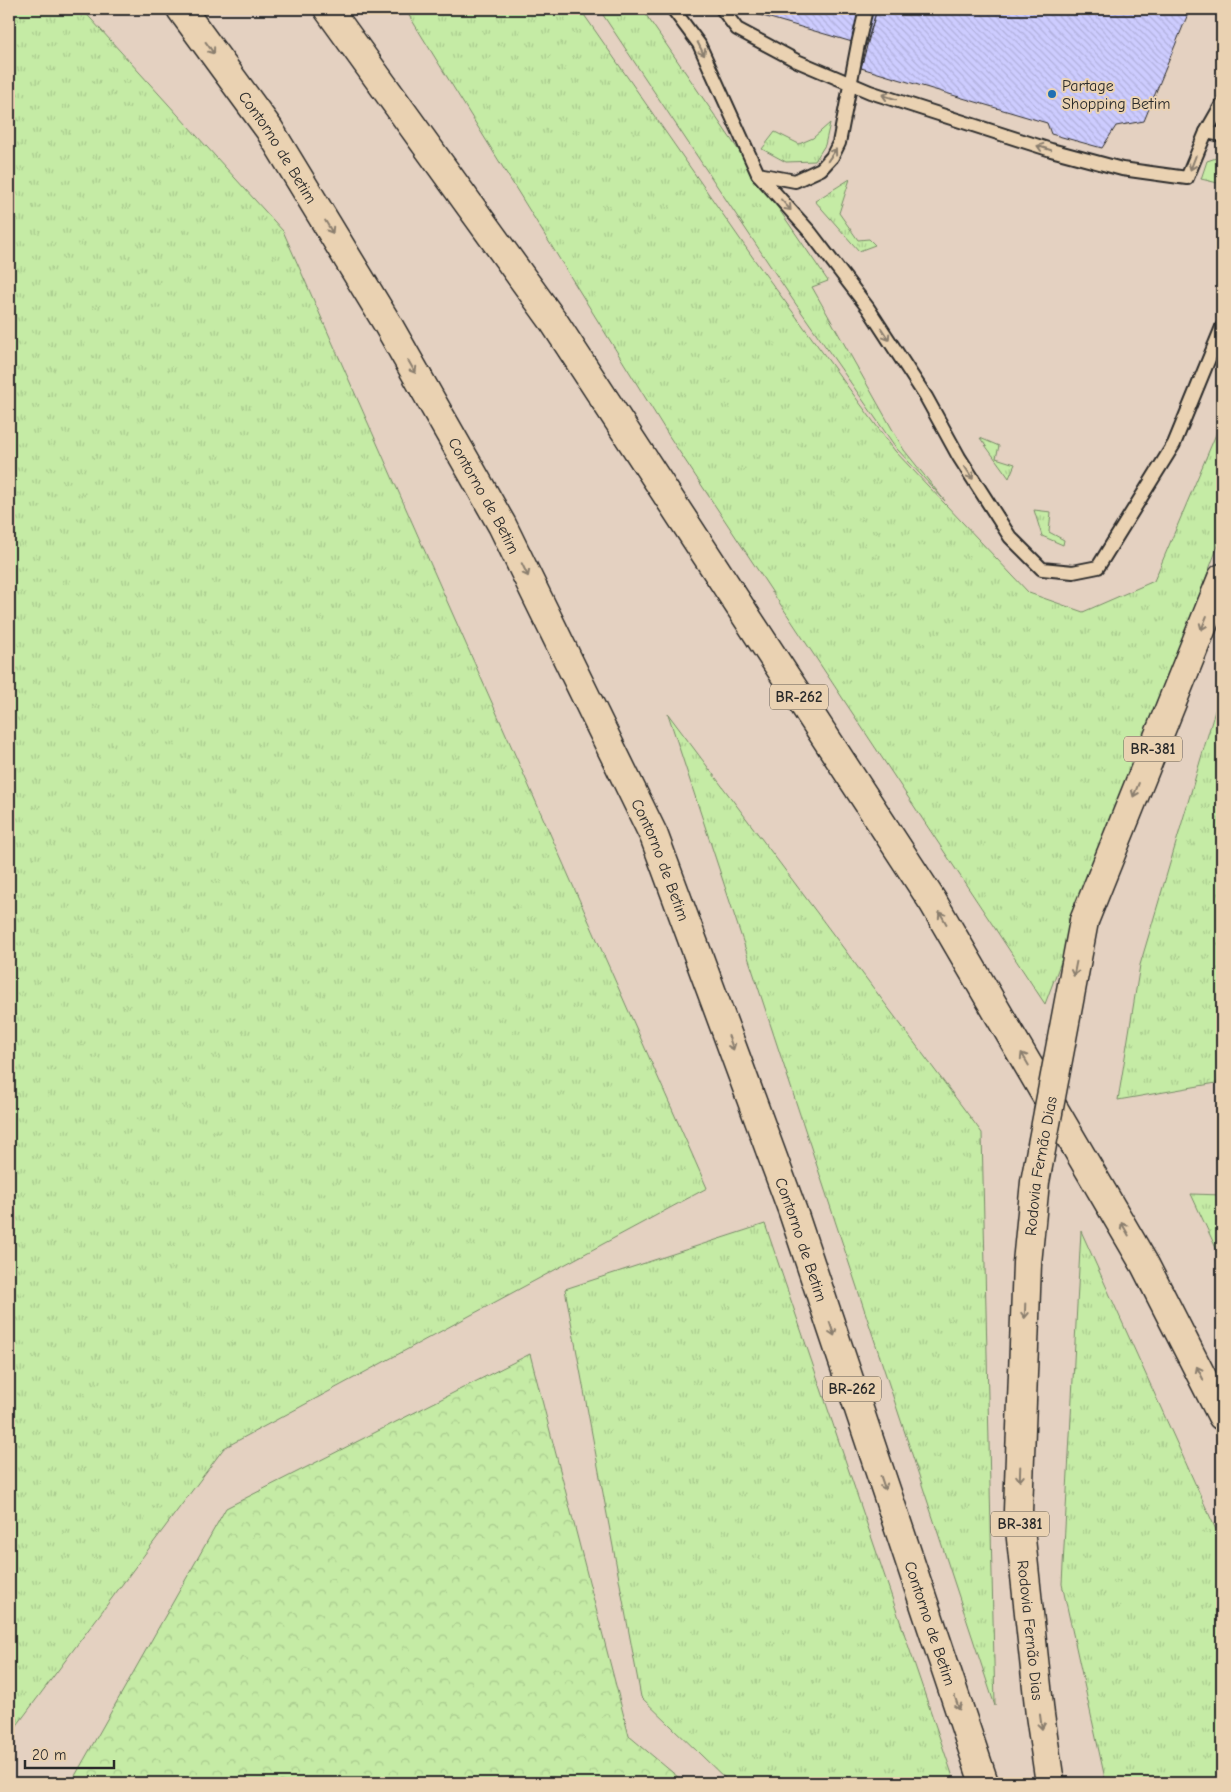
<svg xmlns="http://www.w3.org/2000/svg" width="1231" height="1792" font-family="'Comic Neue',sans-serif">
<defs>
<pattern id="grass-tufts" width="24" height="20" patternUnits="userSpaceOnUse" patternTransform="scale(1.25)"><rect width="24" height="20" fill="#c5eba5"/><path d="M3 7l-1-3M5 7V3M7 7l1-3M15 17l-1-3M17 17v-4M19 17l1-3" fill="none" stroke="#a9ca8e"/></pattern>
<pattern id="forest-crowns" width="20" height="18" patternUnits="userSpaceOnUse" patternTransform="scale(1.25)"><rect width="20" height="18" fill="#c5eba5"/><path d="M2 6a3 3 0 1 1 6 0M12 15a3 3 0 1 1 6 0" fill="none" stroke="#a9ca8e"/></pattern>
<pattern id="building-back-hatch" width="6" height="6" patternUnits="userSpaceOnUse" patternTransform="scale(1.25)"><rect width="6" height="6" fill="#cdccff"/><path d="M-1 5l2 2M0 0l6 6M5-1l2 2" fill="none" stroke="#b0afdb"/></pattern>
</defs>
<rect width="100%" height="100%" fill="#e4d1c1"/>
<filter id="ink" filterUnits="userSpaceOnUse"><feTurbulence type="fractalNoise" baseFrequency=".02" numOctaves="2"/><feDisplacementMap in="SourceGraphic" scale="10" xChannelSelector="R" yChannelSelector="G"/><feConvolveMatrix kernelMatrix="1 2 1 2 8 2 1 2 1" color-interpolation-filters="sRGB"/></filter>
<g filter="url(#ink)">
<!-- grass -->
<g fill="url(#grass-tufts)" stroke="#788b68">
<polygon points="9,9 82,9 283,231 707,1188 224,1448 9,1736"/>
<polygon points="405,9 580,9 756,262 895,451 1029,593 1083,612 1154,581 1222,420 1222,535 1045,1004 669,436"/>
<polygon points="599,9 642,9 828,281 812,287 904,450 945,501 897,449 793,300"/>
<polygon points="830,123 825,145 815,161 786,162 762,149 775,132 799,144 813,138"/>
<polygon points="1222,156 1222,184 1201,179 1207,161"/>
<polygon points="850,179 839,213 858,240 869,239 875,245 859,251 815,201"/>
<polygon points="980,438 999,446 996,458 1015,464 1009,478"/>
<polygon points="1034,510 1051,512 1049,532 1064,540 1063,545 1042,536"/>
<polygon points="1222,687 1222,1082 1118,1100 1140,965"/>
<polygon points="668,714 982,1133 995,1706"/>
<polygon points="1191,1194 1222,1195 1222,1261"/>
<polygon points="765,1224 955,1783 730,1783 641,1697 565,1289"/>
<polygon points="1081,1231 1222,1543 1222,1783 1106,1783 1062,1584"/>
</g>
<!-- forest -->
<polygon fill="url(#forest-crowns)" stroke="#788b68" points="530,1354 629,1736 685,1783 71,1783 226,1508"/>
<!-- building -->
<g fill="url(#building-back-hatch)" stroke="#2b2b2b">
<polygon points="739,9 877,9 866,46"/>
<polygon points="877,9 1190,9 1144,121 1116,126 1102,148 1051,134 1047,123 861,68"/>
</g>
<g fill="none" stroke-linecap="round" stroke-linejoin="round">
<!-- service casing -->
<g stroke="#2b2b2b" stroke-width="16">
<g id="service">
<polyline points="673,9 699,44 758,174 810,232 868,308 926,397 959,457 1010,537 1042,569 1073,572 1098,567 1174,444 1222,327"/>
<polyline points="722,9 737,29 797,61 870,92 1051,150 1122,169 1187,178 1206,132 1222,104"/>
<polyline points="1206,132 1222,135"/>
<polyline points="758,174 795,181 821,169 832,157 839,143 858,44 866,9"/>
</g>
</g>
<!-- motorway casing -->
<g stroke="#2b2b2b" stroke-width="31">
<g id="motorway">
<path id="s1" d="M181,9L269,129L387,323L502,525L654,836L793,1212L984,1783"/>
<polyline points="328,9 554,322 933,902 1145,1265 1222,1416"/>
<polyline points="1084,921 1222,578"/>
<path id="s2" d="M1027,1263L1018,1511L1040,1715L1050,1783"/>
</g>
</g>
<!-- service -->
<use href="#service" stroke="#ead2b2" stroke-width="12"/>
<!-- motorway -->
<use href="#motorway" stroke="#ead2b2" stroke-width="28"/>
<!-- motorway-bridge casing -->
<g stroke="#2b2b2b" stroke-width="31" stroke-linecap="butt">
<g id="motorway-bridge">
<path id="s3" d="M1027,1263L1035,1182L1084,921"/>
</g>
</g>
<!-- motorway-bridge -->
<use href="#motorway-bridge" stroke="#ead2b2" stroke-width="28"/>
</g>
<!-- one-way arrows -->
<defs><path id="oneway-shaft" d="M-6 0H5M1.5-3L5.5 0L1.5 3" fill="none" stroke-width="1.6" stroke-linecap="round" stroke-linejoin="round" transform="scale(1.25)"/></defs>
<g stroke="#8a7e6e">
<use href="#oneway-shaft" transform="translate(210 48) rotate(54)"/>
<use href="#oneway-shaft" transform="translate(701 49) rotate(63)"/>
<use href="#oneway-shaft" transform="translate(889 97) rotate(-163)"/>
<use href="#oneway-shaft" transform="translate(1044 148) rotate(-162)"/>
<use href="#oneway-shaft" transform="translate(832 155) rotate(-55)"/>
<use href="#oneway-shaft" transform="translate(1193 163) rotate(111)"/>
<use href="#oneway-shaft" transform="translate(786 205) rotate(48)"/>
<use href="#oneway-shaft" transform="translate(329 227) rotate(59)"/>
<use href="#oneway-shaft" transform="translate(885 334) rotate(57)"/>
<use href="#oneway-shaft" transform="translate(412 367) rotate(60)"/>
<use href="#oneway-shaft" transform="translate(969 473) rotate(57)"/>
<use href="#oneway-shaft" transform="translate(525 570) rotate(64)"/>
<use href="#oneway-shaft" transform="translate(1204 623) rotate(112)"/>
<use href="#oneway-shaft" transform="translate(1136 790) rotate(112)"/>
<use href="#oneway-shaft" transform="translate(943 918) rotate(-120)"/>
<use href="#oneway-shaft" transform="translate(1075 969) rotate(101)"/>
<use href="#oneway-shaft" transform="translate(731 1043) rotate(70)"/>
<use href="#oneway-shaft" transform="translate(1025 1059) rotate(-120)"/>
<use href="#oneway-shaft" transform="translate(1125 1229) rotate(-120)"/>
<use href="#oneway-shaft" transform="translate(1025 1311) rotate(92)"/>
<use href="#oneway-shaft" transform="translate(832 1329) rotate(71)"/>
<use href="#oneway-shaft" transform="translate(1200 1373) rotate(-117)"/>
<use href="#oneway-shaft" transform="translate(1020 1474) rotate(92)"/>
<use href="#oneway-shaft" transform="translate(883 1483) rotate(71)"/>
<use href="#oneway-shaft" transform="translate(957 1703) rotate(71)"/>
<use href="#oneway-shaft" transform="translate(1041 1722) rotate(82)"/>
</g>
</g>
<!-- markers -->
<circle fill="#1f6fb2" stroke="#ead2b2" stroke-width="2" cx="1052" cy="94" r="5"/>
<g text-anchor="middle" stroke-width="4" stroke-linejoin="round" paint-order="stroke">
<!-- shield labels -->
<g fill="#ead2b2" stroke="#645d54" stroke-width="1">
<rect x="770" y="684.5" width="58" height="25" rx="4"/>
<rect x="1124" y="736.5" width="58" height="25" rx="4"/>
<rect x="823" y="1376.5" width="58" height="25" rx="4"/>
<rect x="991" y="1511.5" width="58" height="25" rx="4"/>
</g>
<g font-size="15" font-weight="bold" fill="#2b2b2b">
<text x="799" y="702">BR-262</text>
<text x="1153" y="754">BR-381</text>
<text x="852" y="1394">BR-262</text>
<text x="1020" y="1529">BR-381</text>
</g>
<!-- poi labels -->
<g font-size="16" fill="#2b2b2b" stroke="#ead2b2" text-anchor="start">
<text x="1062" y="91">Partage<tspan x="1062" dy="18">Shopping Betim</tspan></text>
</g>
<!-- street labels -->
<g font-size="16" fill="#2b2b2b" stroke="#ead2b2">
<text dy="6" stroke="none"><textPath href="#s1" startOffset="169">Contorno de Betim</textPath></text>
<text dy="6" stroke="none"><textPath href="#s1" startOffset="574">Contorno de Betim</textPath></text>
<text dy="6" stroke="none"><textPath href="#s1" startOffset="979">Contorno de Betim</textPath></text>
<text dy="6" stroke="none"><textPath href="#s3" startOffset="98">Rodovia Fernão Dias</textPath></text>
<text dy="6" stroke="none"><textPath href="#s1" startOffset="1384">Contorno de Betim</textPath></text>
<text dy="6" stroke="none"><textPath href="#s1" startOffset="1789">Contorno de Betim</textPath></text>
<text dy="6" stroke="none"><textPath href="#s2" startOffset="368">Rodovia Fernão Dias</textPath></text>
</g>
</g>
<!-- margin -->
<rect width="1231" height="1792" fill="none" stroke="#ead2b2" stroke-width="30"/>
<rect x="15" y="15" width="1201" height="1762" fill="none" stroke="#2b2b2b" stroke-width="2" filter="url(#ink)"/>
<!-- scale -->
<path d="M25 1760v8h89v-8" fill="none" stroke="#2b2b2b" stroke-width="2.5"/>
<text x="32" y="1760" font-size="15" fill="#2b2b2b" stroke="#ead2b2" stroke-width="4" paint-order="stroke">20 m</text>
</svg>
